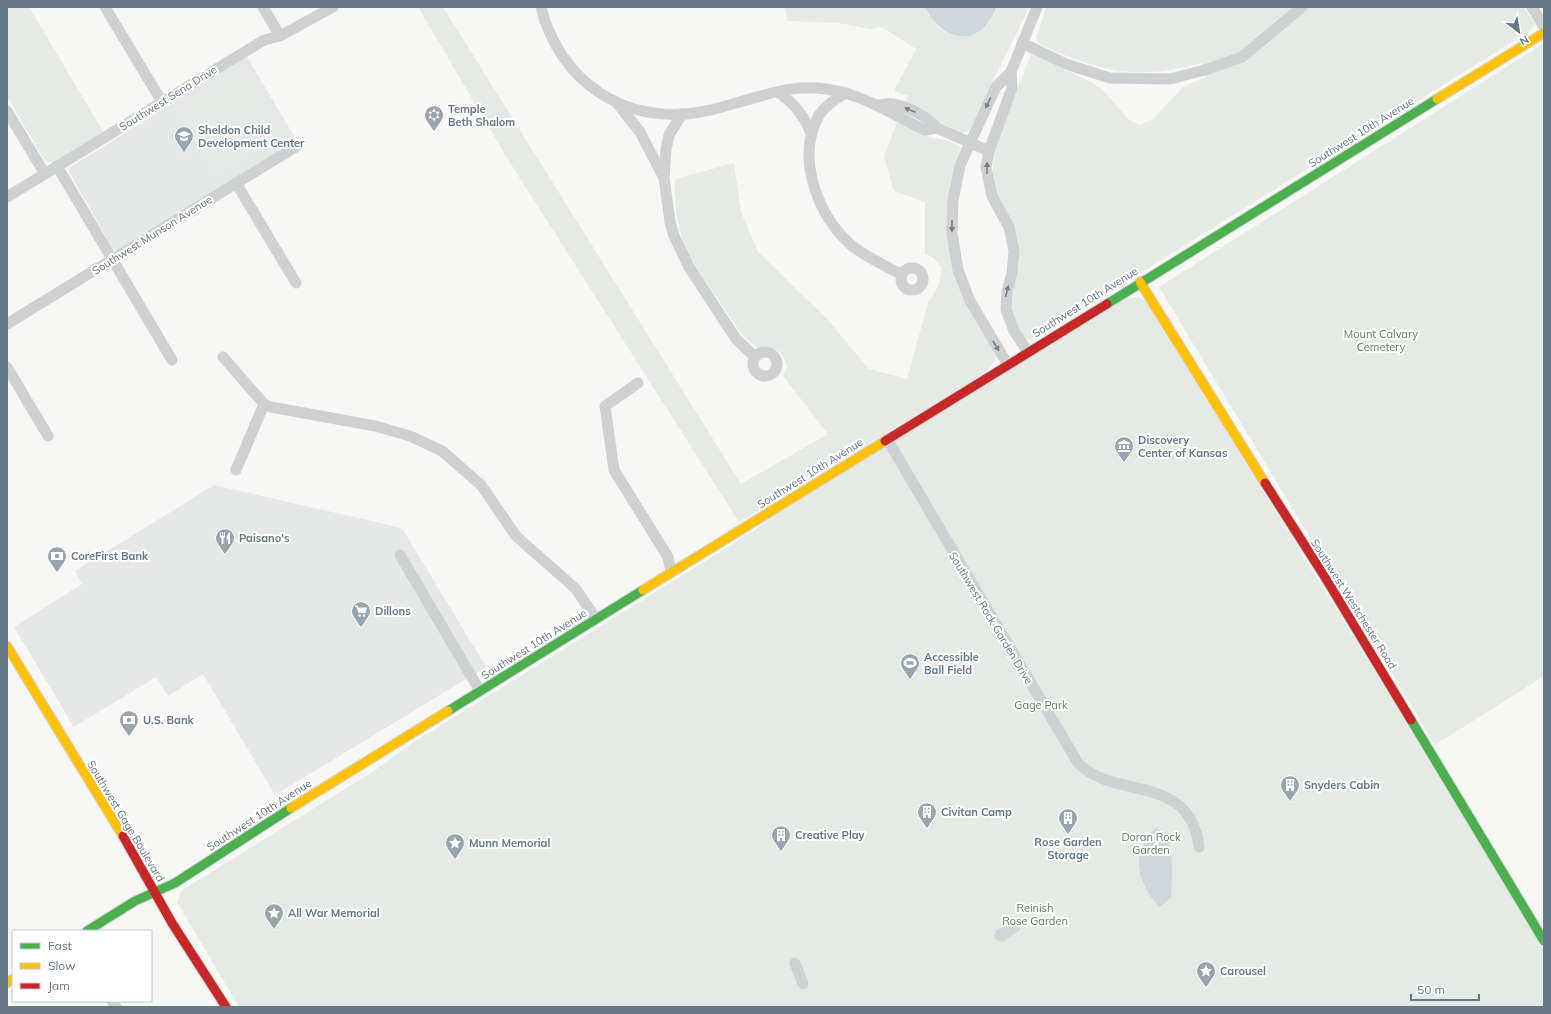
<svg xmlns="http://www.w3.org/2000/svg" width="1551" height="1014" font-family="Mulish,sans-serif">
<rect width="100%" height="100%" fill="#f7f7f6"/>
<!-- built -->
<g fill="#e6e7e7">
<polygon points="247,57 297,141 116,251 112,247 69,172 69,169 72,166"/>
<polygon points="214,485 402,528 486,667 275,795 203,674 168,696 156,677 74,727 14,627 82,584 75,571"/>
</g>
<!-- green -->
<g fill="#e6eae4">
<polygon points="7,7 29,7 104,133 53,163 45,161 7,97"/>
<path d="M418,7H443L741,484L828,434L783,376L787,367C780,337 764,355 751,343C738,332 729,315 720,302C709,285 695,268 687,251C677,229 674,203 675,179L734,163L741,212L758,252L827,319L869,369L907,379L928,303L939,285L942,268L934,258L925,254V202L894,191L884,157L897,122L931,138L947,140L959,146L960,152C945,201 942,244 961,293C969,314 984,335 996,354C995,365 988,369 980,376L739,522L507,158Z"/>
<polygon points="785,7 925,7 936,24 943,31 987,25 996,7 1029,7 972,125 968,131 962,133 904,105 908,96 894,91 916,49 882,27 870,29 839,23 787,21"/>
<path d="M1046,7H1524L1535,24L1530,31L1032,340L1025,339C1021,332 1015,325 1012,318C1003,297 1022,274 1019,252C1017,232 1004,217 998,198C992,182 992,165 995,149L1031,54L1091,82L1104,91L1128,119L1140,125L1153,119L1183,87L1206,77L1202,63C1149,77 1113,76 1062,54C1052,50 1042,47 1036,39Z"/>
<polygon points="1544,43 1544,676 1435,745 1159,287"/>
<polygon points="245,67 286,134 215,174 175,110"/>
<polygon points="1132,297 1140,298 1146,302 1365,656 1544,951 1544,1007 239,1007 177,902 182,890 374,771 411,744 752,532 781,511 1124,299"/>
</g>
<!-- water -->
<g fill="#ced7d9">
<path d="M925,7H996C981,49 943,43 925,7Z"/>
<path d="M1156,828C1159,830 1164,832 1166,835C1174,845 1172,886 1171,898L1159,907C1137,881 1129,853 1156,828Z"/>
<polygon points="1014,920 1021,923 1020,930 1002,942 996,940 994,936 996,931"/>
</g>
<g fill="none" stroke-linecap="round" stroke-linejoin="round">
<!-- fast casing -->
<g stroke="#d3d5d5" stroke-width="11">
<g id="fast">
<polyline points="1107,304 1437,99"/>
<polyline points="448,711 643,590"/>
<polyline points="1411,720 1544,941"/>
<polyline points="87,931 135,901 175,883 291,808"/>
</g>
</g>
<!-- slow casing -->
<g stroke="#d3d5d5" stroke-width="11">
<g id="slow">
<polyline points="1437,99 1544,33"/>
<polyline points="1140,282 1265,483"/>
<polyline points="643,590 885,441"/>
<polyline points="7,646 123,836"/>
<polyline points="291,808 448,711"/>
<polyline points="7,983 13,979"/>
</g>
</g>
<!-- jam casing -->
<g stroke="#d3d5d5" stroke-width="11">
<g id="jam">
<polyline points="885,441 1107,304"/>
<polyline points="1265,483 1323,574 1411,720"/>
<polyline points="123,836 172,923 226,1007"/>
</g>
</g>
<!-- street -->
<g stroke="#cfd0d1" stroke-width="11">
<polyline points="105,7 162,102"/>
<polyline points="263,7 280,36"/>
<path d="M541,7C559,81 625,126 701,112C739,105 777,86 816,88C857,90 889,113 925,130L937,128L989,151"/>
<polyline points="1532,7 1544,27"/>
<polyline points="1022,43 1066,64 1110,78 1170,79 1205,70 1242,57 1302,7"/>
<polyline points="1011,72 1012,88 989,151 986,167 992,196 1009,227 1014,251 1012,273 1007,291 1006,309 1014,331 1028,352"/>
<path d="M778,92C794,103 804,115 811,133"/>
<path d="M846,93C835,99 822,108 817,119C797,160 818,215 850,244C865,257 885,265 902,275"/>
<polyline points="618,104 640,132 663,176"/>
<path d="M877,105C882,105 888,103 893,104C909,107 928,117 937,128"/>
<polyline points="7,111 45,174"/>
<polyline points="682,114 669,135 666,149 664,178 670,222 674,236 689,267 736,339 755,357"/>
<polyline points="57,166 172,360"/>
<polyline points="236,183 296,283"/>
<polyline points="7,197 264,40 280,36 333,7"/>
<circle cx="912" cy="279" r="11"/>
<polyline points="7,324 297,146"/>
<circle cx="765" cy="364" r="12"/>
<polyline points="223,357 264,404 271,407 375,426 410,436 442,451 481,485 516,536 576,589 596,619"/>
<polyline points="1008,365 970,301 958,270 952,233 953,201 960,166 970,143 996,87 1011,72 1037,7"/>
<polyline points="7,367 48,436"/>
<polyline points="638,383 605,406 614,470 668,557 671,572"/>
<path d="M887,439L1078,763C1115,801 1190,772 1199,847"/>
<polyline points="236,470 264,404"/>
<polyline points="400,555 480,691"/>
<polyline points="795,963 803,984"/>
<polyline points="112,1001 116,1007"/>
</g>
<!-- fast -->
<use href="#fast" stroke="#4caf50" stroke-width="9"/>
<!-- slow -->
<use href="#slow" stroke="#ffc107" stroke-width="9"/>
<!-- jam -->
<use href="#jam" stroke="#c62828" stroke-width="9"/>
</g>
<!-- one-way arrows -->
<defs><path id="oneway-solid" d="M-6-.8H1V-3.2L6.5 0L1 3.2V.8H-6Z"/></defs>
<g fill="#70818f">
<use href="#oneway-solid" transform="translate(988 103) rotate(116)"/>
<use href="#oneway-solid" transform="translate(910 110) rotate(-158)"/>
<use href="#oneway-solid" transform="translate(987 168) rotate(-89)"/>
<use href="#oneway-solid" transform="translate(952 226) rotate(90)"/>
<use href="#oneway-solid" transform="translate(1007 291) rotate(-77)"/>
<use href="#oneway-solid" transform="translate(996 346) rotate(59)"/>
</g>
<!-- icons -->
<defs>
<g id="synagogue-pin" transform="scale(1)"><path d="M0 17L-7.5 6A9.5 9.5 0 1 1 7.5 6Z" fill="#98a4ae" stroke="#fff"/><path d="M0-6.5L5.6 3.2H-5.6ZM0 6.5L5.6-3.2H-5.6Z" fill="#fff"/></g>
<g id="school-pin" transform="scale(1)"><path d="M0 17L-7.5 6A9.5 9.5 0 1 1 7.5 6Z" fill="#98a4ae" stroke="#fff"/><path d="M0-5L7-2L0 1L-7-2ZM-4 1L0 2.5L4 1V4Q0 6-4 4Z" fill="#fff"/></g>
<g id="museum-pin" transform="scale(1)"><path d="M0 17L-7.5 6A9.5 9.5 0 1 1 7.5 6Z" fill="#98a4ae" stroke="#fff"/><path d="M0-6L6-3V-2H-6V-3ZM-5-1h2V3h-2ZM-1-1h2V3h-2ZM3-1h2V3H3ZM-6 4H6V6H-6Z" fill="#fff"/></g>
<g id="restaurant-pin" transform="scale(1)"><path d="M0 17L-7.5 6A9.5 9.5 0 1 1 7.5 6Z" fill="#98a4ae" stroke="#fff"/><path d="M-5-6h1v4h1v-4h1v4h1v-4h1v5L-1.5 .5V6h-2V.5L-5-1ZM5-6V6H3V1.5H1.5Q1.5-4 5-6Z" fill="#fff"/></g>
<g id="bank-pin" transform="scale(1)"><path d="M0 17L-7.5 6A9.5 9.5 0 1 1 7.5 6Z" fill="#98a4ae" stroke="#fff"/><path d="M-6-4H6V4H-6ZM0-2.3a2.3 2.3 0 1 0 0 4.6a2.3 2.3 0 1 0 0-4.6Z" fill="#fff"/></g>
<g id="supermarket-pin" transform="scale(1)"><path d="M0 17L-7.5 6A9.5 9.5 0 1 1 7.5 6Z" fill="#98a4ae" stroke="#fff"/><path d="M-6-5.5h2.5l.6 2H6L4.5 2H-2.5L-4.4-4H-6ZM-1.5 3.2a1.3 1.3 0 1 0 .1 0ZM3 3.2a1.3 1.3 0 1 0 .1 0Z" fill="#fff"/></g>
<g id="stadium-pin" transform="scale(1)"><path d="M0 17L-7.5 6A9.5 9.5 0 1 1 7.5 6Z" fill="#98a4ae" stroke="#fff"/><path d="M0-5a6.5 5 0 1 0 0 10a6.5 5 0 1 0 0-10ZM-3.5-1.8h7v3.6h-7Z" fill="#fff"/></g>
<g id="building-pin" transform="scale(1)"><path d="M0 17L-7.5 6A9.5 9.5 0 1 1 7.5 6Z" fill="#98a4ae" stroke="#fff"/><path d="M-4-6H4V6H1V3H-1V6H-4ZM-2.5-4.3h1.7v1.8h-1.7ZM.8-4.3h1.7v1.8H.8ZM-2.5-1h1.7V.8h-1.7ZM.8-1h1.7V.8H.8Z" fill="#fff"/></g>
<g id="sight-pin" transform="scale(1)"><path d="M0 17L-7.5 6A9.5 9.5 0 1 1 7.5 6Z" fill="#98a4ae" stroke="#fff"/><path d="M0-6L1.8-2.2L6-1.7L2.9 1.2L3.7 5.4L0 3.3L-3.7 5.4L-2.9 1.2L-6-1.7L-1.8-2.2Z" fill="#fff"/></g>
</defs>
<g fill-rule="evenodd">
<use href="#synagogue-pin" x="434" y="115"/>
<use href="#school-pin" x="184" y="136"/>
<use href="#museum-pin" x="1124" y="446"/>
<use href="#restaurant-pin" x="225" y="538"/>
<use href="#bank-pin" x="57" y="556"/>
<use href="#supermarket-pin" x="361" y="611"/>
<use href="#stadium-pin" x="910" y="663"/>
<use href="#bank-pin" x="129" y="720"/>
<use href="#building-pin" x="1290" y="785"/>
<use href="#building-pin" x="927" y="812"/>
<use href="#building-pin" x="1068" y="818"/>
<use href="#building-pin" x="781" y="835"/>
<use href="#sight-pin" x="455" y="843"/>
<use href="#sight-pin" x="274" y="913"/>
<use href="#sight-pin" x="1206" y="971"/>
</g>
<g text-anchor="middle" stroke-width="4" stroke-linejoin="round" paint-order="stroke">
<!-- street labels -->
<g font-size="11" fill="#657888" stroke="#fff">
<text transform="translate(168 98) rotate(-32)" y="4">Southwest Sena Drive</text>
<text transform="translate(1361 132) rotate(-32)" y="4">Southwest 10th Avenue</text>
<text transform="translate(152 235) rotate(-32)" y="4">Southwest Munson Avenue</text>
<text transform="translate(1085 302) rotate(-32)" y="4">Southwest 10th Avenue</text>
<text transform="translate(810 473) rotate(-32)" y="4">Southwest 10th Avenue</text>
<text transform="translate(1354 604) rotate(58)" y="4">Southwest Westchester Road</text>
<text transform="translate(991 618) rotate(59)" y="4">Southwest Rock Garden Drive</text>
<text transform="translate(534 644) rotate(-32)" y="4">Southwest 10th Avenue</text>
<text transform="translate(259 815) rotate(-33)" y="4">Southwest 10th Avenue</text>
<text transform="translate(126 821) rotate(59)" y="4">Southwest Gage Boulevard</text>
</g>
<!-- poi labels -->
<g font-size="11" font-weight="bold" fill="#657888" stroke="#fff" text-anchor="start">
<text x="448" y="113">Temple<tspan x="448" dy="13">Beth Shalom</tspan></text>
<text x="198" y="134">Sheldon Child<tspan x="198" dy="13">Development Center</tspan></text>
<text x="1138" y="444">Discovery<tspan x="1138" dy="13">Center of Kansas</tspan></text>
<text x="239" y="542">Paisano's</text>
<text x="71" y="560">CoreFirst Bank</text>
<text x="375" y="615">Dillons</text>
<text x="924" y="661">Accessible<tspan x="924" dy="13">Ball Field</tspan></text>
<text x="143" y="724">U.S. Bank</text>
<text x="1304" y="789">Snyders Cabin</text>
<text x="941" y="816">Civitan Camp</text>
<text x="795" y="839">Creative Play</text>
<text x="1068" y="846" text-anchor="middle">Rose Garden<tspan x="1068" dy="13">Storage</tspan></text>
<text x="469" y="847">Munn Memorial</text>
<text x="288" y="917">All War Memorial</text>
<text x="1220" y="975">Carousel</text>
</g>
<!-- park labels -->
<g font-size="11" fill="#657a60" stroke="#fff">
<text x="1381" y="338">Mount Calvary<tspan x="1381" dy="13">Cemetery</tspan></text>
<text x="1041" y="709">Gage Park</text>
<text x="1151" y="841">Doran Rock<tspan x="1151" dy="13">Garden</tspan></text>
<text x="1035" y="912">Reinish<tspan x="1035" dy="13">Rose Garden</tspan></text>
</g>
</g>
<!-- border -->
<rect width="1551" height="1014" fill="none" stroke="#657888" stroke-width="16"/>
<!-- legend -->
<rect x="12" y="930" width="140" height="72" fill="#ffffff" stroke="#c1c9cf"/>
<rect x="20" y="943" width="20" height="6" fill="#4caf50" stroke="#c1c9cf"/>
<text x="48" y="950" font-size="12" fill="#657888">Fast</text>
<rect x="20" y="963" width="20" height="6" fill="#ffc107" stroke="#c1c9cf"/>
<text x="48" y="970" font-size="12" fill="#657888">Slow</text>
<rect x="20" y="983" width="20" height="6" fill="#c62828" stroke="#c1c9cf"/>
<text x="48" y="990" font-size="12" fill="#657888">Jam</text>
<!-- north arrow -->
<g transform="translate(1519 32) rotate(149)" stroke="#ffffff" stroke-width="3" paint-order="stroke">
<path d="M0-3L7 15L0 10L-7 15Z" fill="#657888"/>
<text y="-6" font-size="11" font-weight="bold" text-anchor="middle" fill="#657888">N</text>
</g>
<!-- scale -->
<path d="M1411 994v6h68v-6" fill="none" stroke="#657888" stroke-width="2"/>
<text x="1417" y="994" font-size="12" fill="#657888" stroke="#ffffff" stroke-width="3" paint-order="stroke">50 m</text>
</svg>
